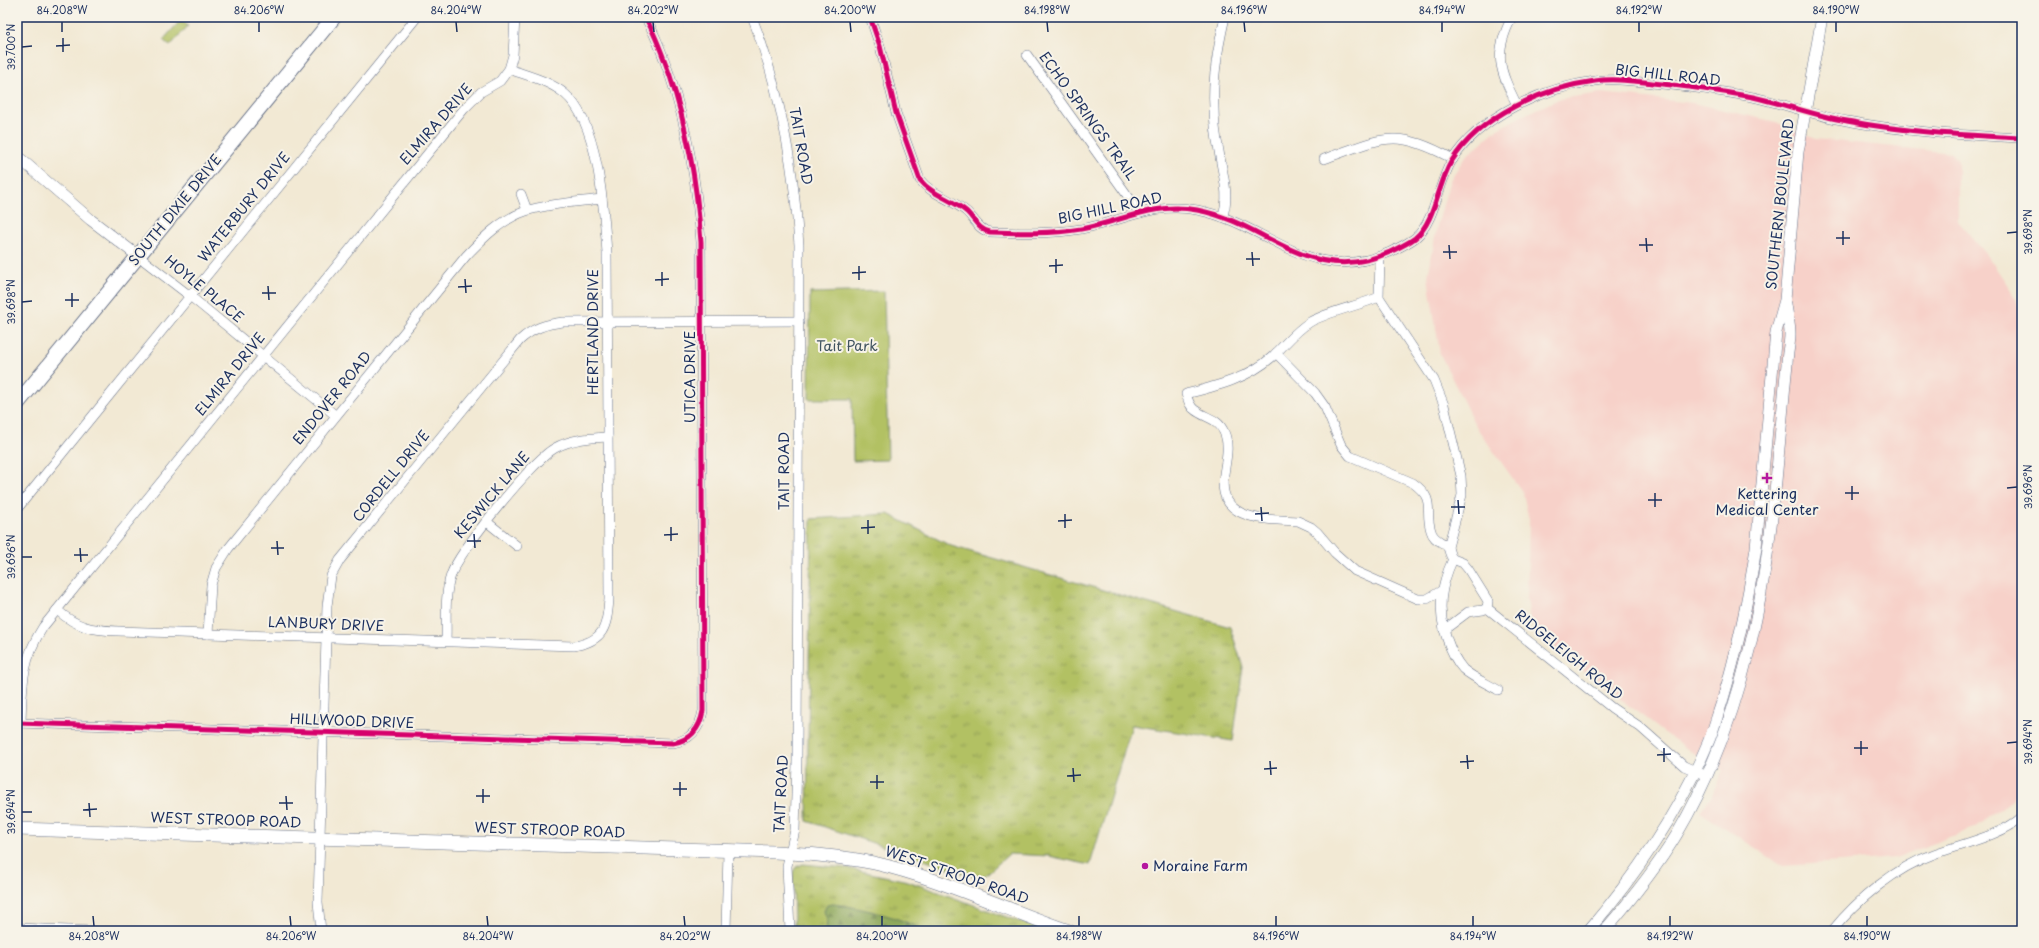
<svg xmlns="http://www.w3.org/2000/svg" width="2039" height="948" font-family="'Playpen Sans',sans-serif">
<defs>
<pattern id="grass-tufts" width="24" height="20" patternUnits="userSpaceOnUse"><rect width="24" height="20" fill="#b2c164"/><path d="M3 7l-1-3M5 7V3M7 7l1-3M15 17l-1-3M17 17v-4M19 17l1-3" fill="none" stroke="#909d56"/></pattern>
<pattern id="forest-firs" width="22" height="20" patternUnits="userSpaceOnUse"><rect width="22" height="20" fill="#8da75a"/><path d="M5 1l3.5 6h-7zM16 11l3.5 6h-7z" fill="#72884e"/></pattern>
</defs>
<rect width="100%" height="100%" fill="#f7f3e8"/>
<filter id="ink" filterUnits="userSpaceOnUse"><feTurbulence type="fractalNoise" baseFrequency=".025" numOctaves="2"/><feDisplacementMap in="SourceGraphic" scale="8" xChannelSelector="R" yChannelSelector="G"/><feConvolveMatrix kernelMatrix="1 2 1 2 8 2 1 2 1" color-interpolation-filters="sRGB"/></filter>
<filter id="wash" filterUnits="userSpaceOnUse"><feTurbulence type="fractalNoise" baseFrequency=".012" numOctaves="4" result="noise"/><feDisplacementMap in="SourceGraphic" scale="16" xChannelSelector="R" yChannelSelector="G"/><feGaussianBlur stdDeviation="0.9" result="paint"/><feColorMatrix in="noise" values="0 0 0 0 0 0 0 0 0 0 0 0 0 0 0 0 0 1.4 0 .05"/><feComposite in="paint" operator="in"/></filter>
<g filter="url(#wash)">
<rect width="100%" height="100%" fill="#f2e9d4"/>
<!-- built -->
<polygon fill="#f7d1c9" points="1601,93 1692,103 1776,122 1816,139 1952,153 1958,160 1958,221 1987,255 2015,296 2022,313 2022,781 2012,800 1974,828 1895,858 1783,866 1700,812 1711,797 1723,770 1693,753 1662,731 1538,636 1530,618 1527,599 1529,520 1523,493 1475,425 1440,354 1428,277 1437,226 1450,180 1465,157 1496,130 1522,116 1559,99"/>
<!-- grass -->
<g fill="url(#grass-tufts)" stroke="#667861">
<polygon points="888,514 951,546 1230,627 1243,667 1233,741 1132,725 1090,865 1049,856 1009,854 981,879 807,821 811,519"/>
<polygon points="803,864 846,868 908,881 1045,931 794,931 793,872 796,867"/>
</g>
<!-- forest -->
<path fill="url(#forest-firs)" stroke="#546b5c" d="M833,904C857,907 903,917 923,931H826L827,919L824,911L827,905Z"/>
<!-- park -->
<g fill="#b2c164" stroke="#667861">
<polygon points="181,20 188,26 170,46 163,40"/>
<polygon points="884,291 888,460 853,461 852,399 809,399 810,293"/>
</g>
</g>
<g filter="url(#ink)">
<g fill="none" stroke-linecap="round" stroke-linejoin="round">
<!-- minor casing -->
<g stroke="#667087" stroke-width="10">
<g id="minor">
<path d="M752,17C781,91 794,167 799,245L797,761L795,830L787,866L790,931"/>
<path d="M870,17L880,46L896,113L920,180C932,195 952,199 967,212C975,220 979,230 990,232C1020,233 1051,234 1081,229C1124,221 1152,202 1197,210C1268,223 1311,288 1390,252C1398,248 1407,244 1415,238C1435,222 1438,184 1451,162C1480,115 1543,88 1595,81C1614,78 1633,81 1652,83C1686,86 1720,91 1753,97C1785,104 1815,116 1847,121C1904,132 1964,135 2022,138"/>
<path d="M1512,17C1493,54 1499,69 1517,105"/>
<polyline points="1027,55 1140,213"/>
<path d="M1324,159C1383,138 1394,127 1453,159"/>
<polyline points="521,194 527,210"/>
<path d="M1222,217C1231,196 1222,173 1219,151C1216,137 1214,123 1214,108C1212,78 1218,47 1225,17"/>
<polyline points="138,256 190,296 335,415"/>
<polyline points="1380,256 1379,297 1434,380 1444,405 1461,476 1462,495 1448,547"/>
<path d="M1379,297C1358,306 1327,312 1310,322C1295,331 1284,346 1272,357C1247,379 1217,386 1186,394C1188,400 1190,407 1195,410C1205,418 1218,418 1224,432C1230,445 1226,460 1224,474C1216,522 1266,519 1298,521L1311,527L1317,532L1335,553L1355,571L1418,599H1427L1441,591"/>
<path d="M1276,353L1315,393L1325,407L1341,445L1350,456L1413,483C1437,500 1424,510 1431,531C1434,542 1444,541 1448,548C1450,552 1449,555 1453,559L1463,563L1468,569L1488,601L1487,608"/>
<polyline points="17,509 417,17"/>
<polyline points="487,522 517,546"/>
<path d="M1453,559C1440,587 1437,610 1447,639C1451,651 1455,660 1463,669C1473,678 1486,683 1498,690"/>
<polyline points="1487,608 1612,708 1640,727 1684,766 1707,776"/>
<path d="M57,610C78,628 91,630 118,631L574,646C604,641 607,627 609,599L607,253C604,211 599,122 565,94C550,81 528,76 509,69"/>
<polyline points="1444,630 1468,612 1483,610 1487,608"/>
<path d="M208,634L211,585L216,568L228,549L466,256C483,238 502,219 526,211C550,203 578,202 602,199"/>
<path d="M446,641C447,620 444,595 451,575C459,551 533,460 555,448C571,439 589,438 608,437"/>
<path d="M17,723L673,743C691,740 700,728 703,711L701,242C697,185 688,130 670,76C663,56 656,35 645,17"/>
<path d="M21,723C22,686 22,659 43,627L464,109L481,92L500,81L509,69L513,55L515,17"/>
<polyline points="17,928 95,931"/>
<path d="M321,931L318,902L327,606L331,576L340,560L520,340C533,328 546,324 563,322L799,321"/>
<polyline points="726,931 728,852"/>
<path d="M1832,931C1858,899 1895,868 1934,854C1961,844 2001,836 2022,817"/>
</g>
</g>
<!-- tertiary casing -->
<g stroke="#667087" stroke-width="12">
<g id="tertiary">
<polyline points="17,156 91,220 138,256"/>
<path d="M1588,931C1636,875 1678,814 1707,745C1713,732 1717,716 1722,702C1737,652 1748,600 1756,548L1776,332L1785,300L1798,152L1822,17"/>
<path d="M1604,931C1630,901 1656,869 1677,834C1746,717 1768,582 1779,448C1782,420 1784,392 1787,364C1787,354 1790,344 1790,334C1790,324 1787,314 1786,304"/>
</g>
</g>
<!-- secondary casing -->
<g stroke="#667087" stroke-width="14">
<path id="secondary" d="M17,829L774,852C807,854 841,856 874,863C941,878 1004,909 1069,931"/>
</g>
<!-- primary casing -->
<g stroke="#667087" stroke-width="16">
<polyline id="primary" points="17,404 334,17"/>
</g>
<!-- minor -->
<use href="#minor" stroke="#fff" stroke-width="9"/>
<!-- tertiary -->
<use href="#tertiary" stroke="#fff" stroke-width="11"/>
<!-- secondary -->
<use href="#secondary" stroke="#fff" stroke-width="13"/>
<!-- primary -->
<use href="#primary" stroke="#fff" stroke-width="14"/>
<!-- cycleway casing -->
<g stroke="#f7f3e8" stroke-width="8">
<g id="cycleway">
<path d="M870,17L880,46L896,113L920,180C932,195 952,199 967,212C975,220 979,230 990,232C1020,233 1051,234 1081,229C1124,221 1152,202 1197,210C1268,223 1311,288 1390,252C1398,248 1407,244 1415,238C1435,222 1438,184 1451,162C1480,115 1543,88 1595,81C1614,78 1633,81 1652,83C1686,86 1720,91 1753,97C1785,104 1815,116 1847,121C1904,132 1964,135 2022,138"/>
<path d="M17,723L673,743C691,740 700,728 703,711L701,242C697,185 688,130 670,76C663,56 656,35 645,17"/>
</g>
</g>
<!-- cycleway -->
<use href="#cycleway" stroke="#d6006c" stroke-width="5"/>
</g>
</g>
<!-- ticks -->
<path fill="none" stroke="#1b2f5e" stroke-width="1.5" d="M62,22V32M259,22V32M456,22L457,32M653,22L654,32M850,22L851,32M1047,22L1048,32M1244,22L1245,32M1442,22V32M1639,22V32M1836,22V32M63,38V52M56,46L70,45M22,47L32,46M1843,231V245M2007,233L2017,232M1646,238L1647,252M1836,238H1850M1449,245L1450,259M1639,245H1653M1252,252L1253,266M1443,252H1457M1056,259V273M1246,259H1260M859,266V280M1049,266L1063,265M662,272V286M852,273L866,272M465,279L466,293M655,280L669,279M268,286L269,300M458,287L472,286M72,293V307M262,293H276M65,300H79M22,302L32,301M1852,486V500M2007,488L2017,487M1655,493V507M1845,493H1859M1458,500L1459,514M1648,500H1662M1261,507L1262,521M1451,507H1465M1065,514V528M1255,514L1269,513M868,520V534M1058,521L1072,520M671,527V541M861,528L875,527M474,534L475,548M664,535L678,534M277,541L278,555M467,541H481M80,548L81,562M271,548H284M74,555H88M22,557H32M1861,741V755M2007,743L2017,742M1664,748V762M1854,748H1868M1467,755L1468,769M1657,755L1671,754M1270,761L1271,775M1460,762L1474,761M1073,768L1074,782M1264,769L1277,768M877,775V789M1067,776L1081,775M680,782V796M870,782H884M483,789V803M673,789H687M286,796L287,810M476,796H490M89,803L90,817M279,803H293M83,810L97,809M22,812H32M93,916L94,926M290,916L291,926M487,916L488,926M684,916L685,926M882,916V926M1079,916V926M1276,916V926M1473,916V926M1670,916V926M1867,916V926"/>
<!-- markers -->
<g fill="#b5179e" stroke="#f7f3e8" stroke-width="1.5">
<path d="M1765 472h4v4h4v4h-4v4h-4v-4h-4v-4h4z"/>
<circle cx="1145" cy="866" r="4"/>
</g>
<g text-anchor="middle" stroke-width="4" stroke-linejoin="round" paint-order="stroke">
<!-- street labels -->
<g font-size="14" fill="#1b2f5e" stroke="#f7f3e8">
<text transform="translate(1668 75) rotate(6)" y="5">BIG HILL ROAD</text>
<text transform="translate(1088 116) rotate(54)" y="5">ECHO SPRINGS TRAIL</text>
<text transform="translate(436 124) rotate(-49)" y="5">ELMIRA DRIVE</text>
<text transform="translate(801 146) rotate(80)" y="5">TAIT ROAD</text>
<text transform="translate(1780 204) rotate(-84)" y="5">SOUTHERN BOULEVARD</text>
<text transform="translate(244 207) rotate(-51)" y="5">WATERBURY DRIVE</text>
<text transform="translate(1110 208) rotate(-12)" y="5">BIG HILL ROAD</text>
<text transform="translate(175 210) rotate(-51)" y="5">SOUTH DIXIE DRIVE</text>
<text transform="translate(204 289) rotate(39)" y="5">HOYLE PLACE</text>
<text transform="translate(593 332) rotate(-90)" y="5">HERTLAND DRIVE</text>
<text transform="translate(230 374) rotate(-51)" y="5">ELMIRA DRIVE</text>
<text transform="translate(690 377) rotate(-90)" y="5">UTICA DRIVE</text>
<text transform="translate(332 398) rotate(-51)" y="5">ENDOVER ROAD</text>
<text transform="translate(784 471) rotate(-90)" y="5">TAIT ROAD</text>
<text transform="translate(391 476) rotate(-51)" y="5">CORDELL DRIVE</text>
<text transform="translate(492 495) rotate(-50)" y="5">KESWICK LANE</text>
<text transform="translate(326 624) rotate(2)" y="5">LANBURY DRIVE</text>
<text transform="translate(1569 655) rotate(39)" y="5">RIDGELEIGH ROAD</text>
<text transform="translate(352 721) rotate(2)" y="5">HILLWOOD DRIVE</text>
<text transform="translate(781 794) rotate(-87)" y="5">TAIT ROAD</text>
<text transform="translate(226 820) rotate(2)" y="5">WEST STROOP ROAD</text>
<text transform="translate(550 830) rotate(2)" y="5">WEST STROOP ROAD</text>
<text transform="translate(957 875) rotate(19)" y="5">WEST STROOP ROAD</text>
</g>
<!-- park labels -->
<g font-size="14" fill="#415460" stroke="#f7f3e8">
<text x="847" y="351">Tait Park</text>
</g>
<!-- poi labels -->
<g font-size="14" fill="#1b2f5e" stroke="#f7f3e8">
<text x="1767" y="499">Kettering<tspan x="1767" dy="16">Medical Center</tspan></text>
<text x="1153" y="871" text-anchor="start">Moraine Farm</text>
</g>
</g>
<!-- margin -->
<rect width="2039" height="948" fill="none" stroke="#f7f3e8" stroke-width="44"/>
<rect x="22" y="22" width="1995" height="904" fill="none" stroke="#1b2f5e" stroke-width="1.5"/>
<g font-size="10" text-anchor="middle" fill="#1b2f5e">
<text x="62" y="14">84.208°W</text>
<text x="259" y="14">84.206°W</text>
<text x="456" y="14">84.204°W</text>
<text x="653" y="14">84.202°W</text>
<text x="850" y="14">84.200°W</text>
<text x="1047" y="14">84.198°W</text>
<text x="1244" y="14">84.196°W</text>
<text x="1442" y="14">84.194°W</text>
<text x="1639" y="14">84.192°W</text>
<text x="1836" y="14">84.190°W</text>
<text transform="translate(11 47) rotate(-90)" y="4">39.700°N</text>
<text transform="translate(2028 232) rotate(-90)" y="4">39.698°N</text>
<text transform="translate(11 302) rotate(-90)" y="4">39.698°N</text>
<text transform="translate(2028 487) rotate(-90)" y="4">39.696°N</text>
<text transform="translate(11 557) rotate(-90)" y="4">39.696°N</text>
<text transform="translate(2028 742) rotate(-90)" y="4">39.694°N</text>
<text transform="translate(11 812) rotate(-90)" y="4">39.694°N</text>
<text x="94" y="940">84.208°W</text>
<text x="291" y="940">84.206°W</text>
<text x="488" y="940">84.204°W</text>
<text x="685" y="940">84.202°W</text>
<text x="882" y="940">84.200°W</text>
<text x="1079" y="940">84.198°W</text>
<text x="1276" y="940">84.196°W</text>
<text x="1473" y="940">84.194°W</text>
<text x="1670" y="940">84.192°W</text>
<text x="1867" y="940">84.190°W</text>
</g>
</svg>
